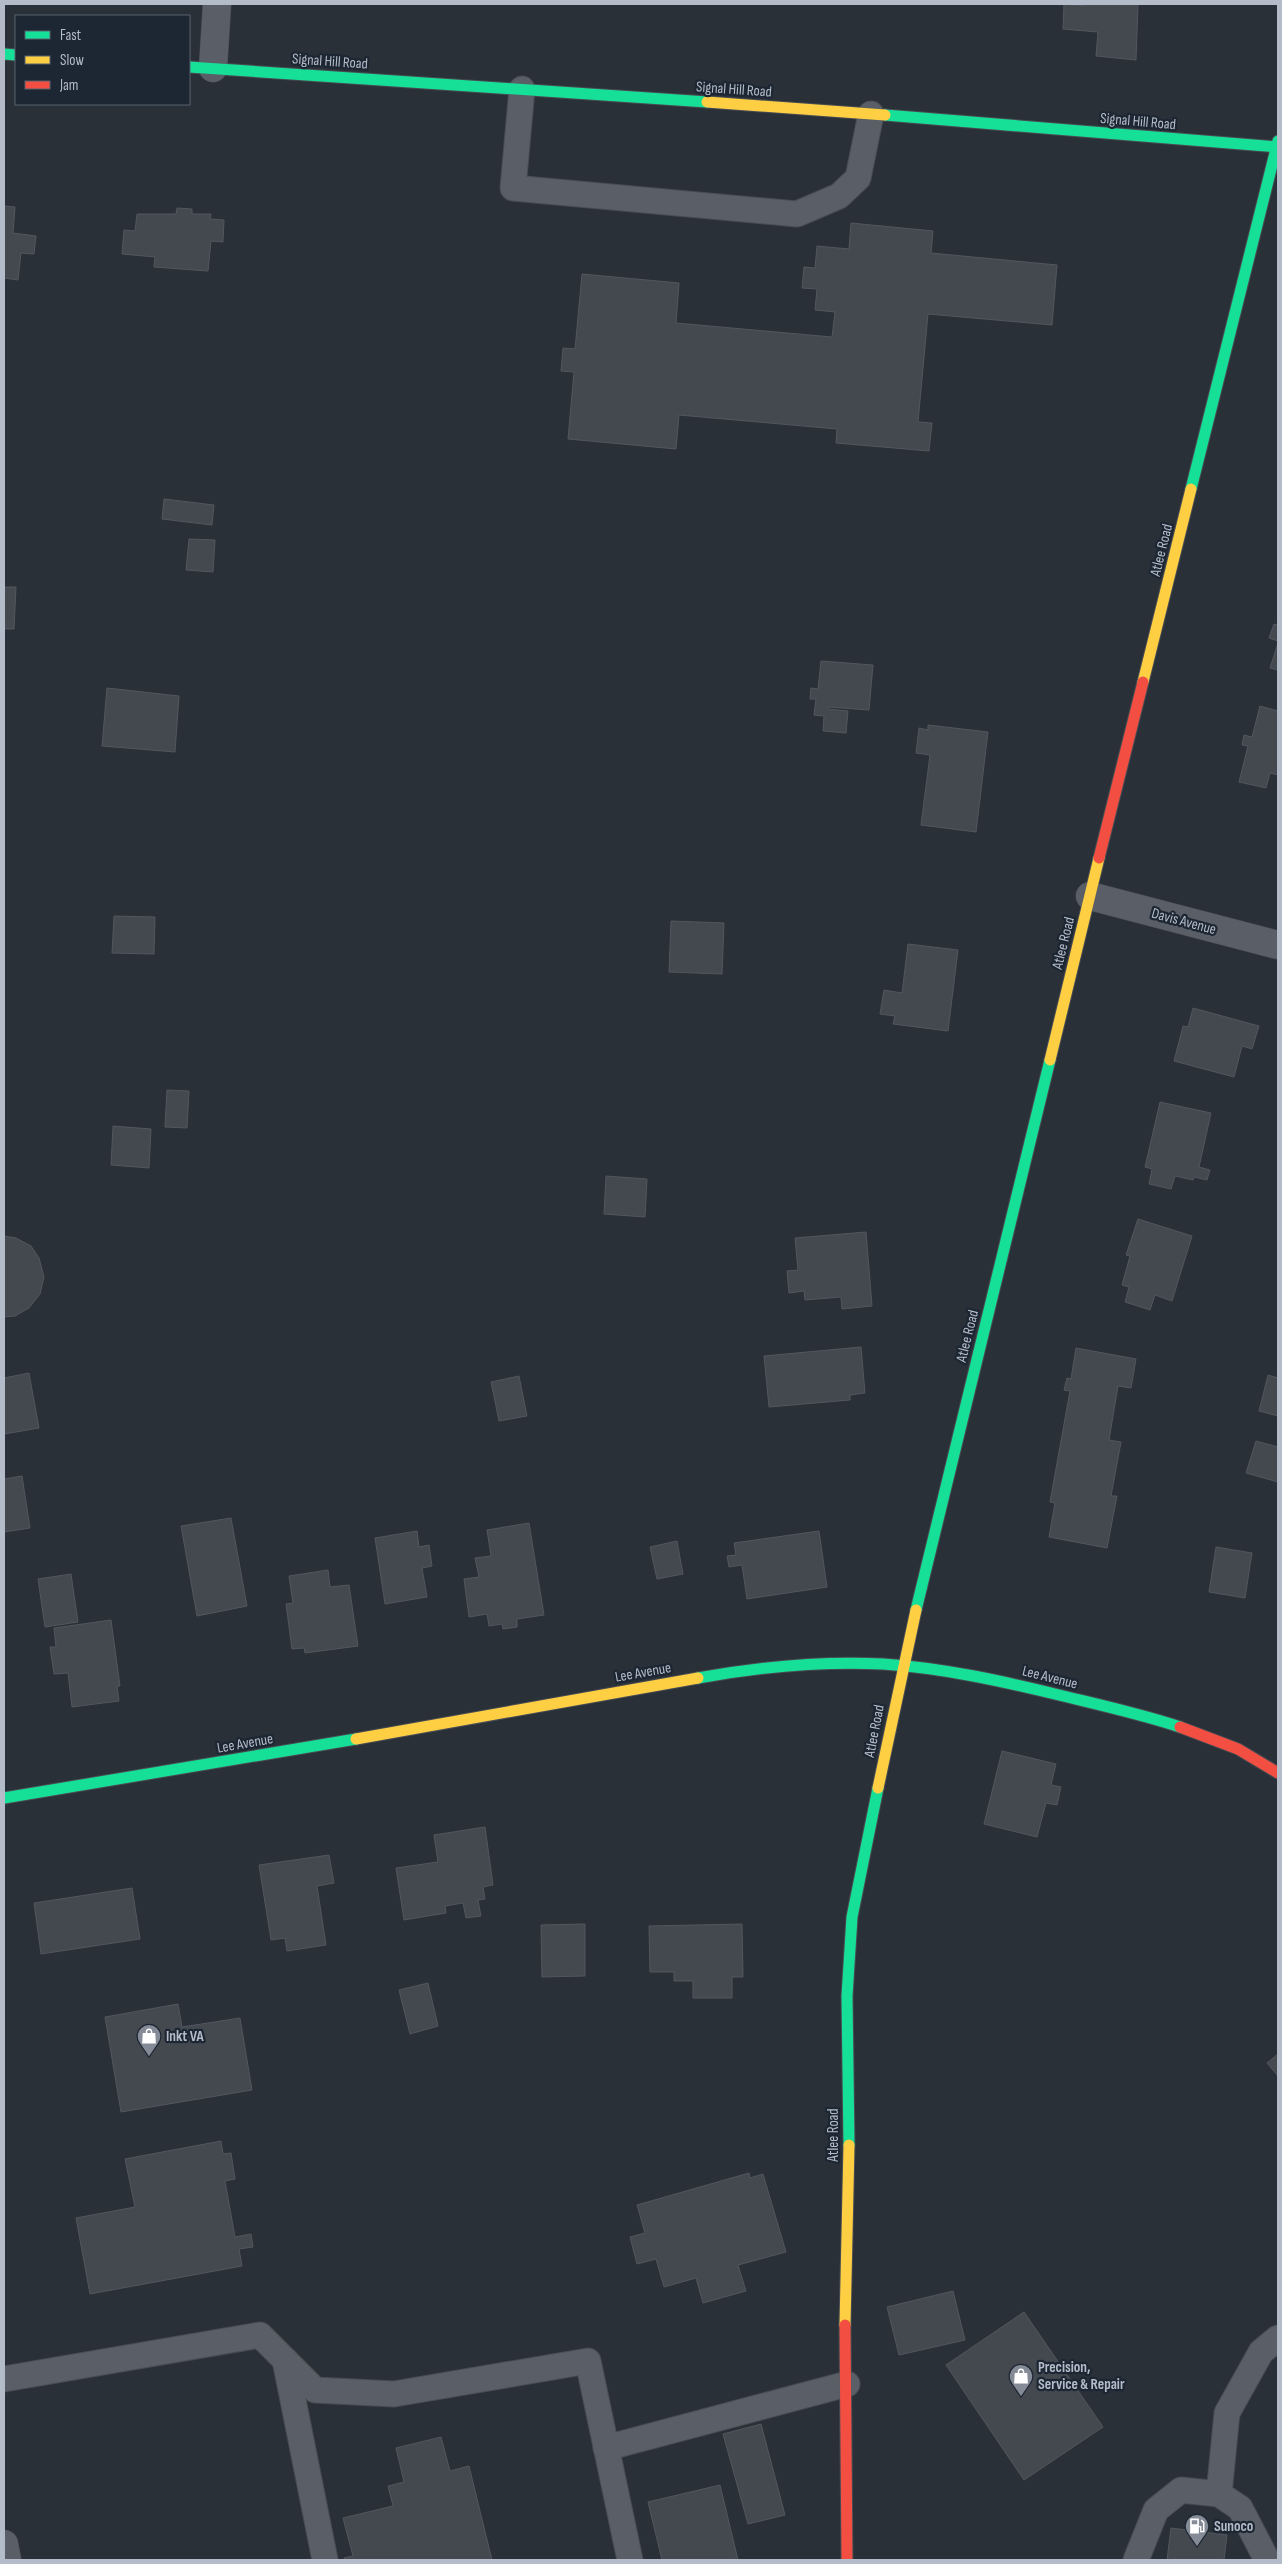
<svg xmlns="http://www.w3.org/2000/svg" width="1282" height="2564" font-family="'Sofia Sans Condensed',sans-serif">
<rect width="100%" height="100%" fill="#2a3038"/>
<!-- building -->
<g fill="#444950" stroke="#52575f">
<polygon points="1064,4 1086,6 1086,4 1138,4 1136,60 1096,56 1098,32 1063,29"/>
<polygon points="4,206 15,207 13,233 36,236 34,254 21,253 18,280 4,278"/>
<polygon points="177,208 192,209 192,214 211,214 210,219 224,220 223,242 211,241 208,271 154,267 155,257 122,254 124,230 135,231 137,214 176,214"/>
<polygon points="851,223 933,231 931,253 1057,265 1052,325 928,314 918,422 932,423 929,451 836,443 837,429 679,415 676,449 568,439 574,372 561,371 563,348 575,349 582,274 679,283 676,323 832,337 835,312 815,310 817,289 802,288 804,267 815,268 817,246 849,249"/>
<polygon points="164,499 214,505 212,525 162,519"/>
<polygon points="189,539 215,540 213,572 186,570"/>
<polygon points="4,587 16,587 14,629 4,629"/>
<polygon points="1278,622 1278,641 1269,638 1274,624 1277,625"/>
<polygon points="1278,643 1278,670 1270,668"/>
<polygon points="821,661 873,665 869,710 828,707 828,709 848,711 846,733 823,731 824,716 814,715 816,699 810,699 811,688 818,689"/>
<polygon points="107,688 179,696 175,752 102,746"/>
<polygon points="1260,706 1278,711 1278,775 1270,773 1266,788 1239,782 1248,746 1242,745 1244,735 1252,737"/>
<polygon points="928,725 988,732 976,832 921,825 930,755 916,753 919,728 928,730"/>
<polygon points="114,916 155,917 154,954 112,953"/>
<polygon points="671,921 724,923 722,974 669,972"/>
<polygon points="908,944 958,950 948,1031 893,1024 895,1016 880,1014 884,990 902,993"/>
<polygon points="1193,1008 1259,1026 1252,1049 1242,1046 1234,1077 1174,1061 1183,1026 1188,1027"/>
<polygon points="167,1090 189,1091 187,1128 165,1127"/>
<polygon points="1160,1102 1211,1113 1199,1167 1210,1170 1207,1180 1194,1177 1193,1180 1175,1176 1171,1189 1149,1184 1152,1169 1145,1167"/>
<polygon points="113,1126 151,1129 149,1168 111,1165"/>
<polygon points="606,1176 647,1179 645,1217 604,1214"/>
<polygon points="1138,1219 1192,1236 1172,1301 1155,1295 1150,1310 1125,1302 1129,1287 1122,1285 1130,1256 1126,1255"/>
<polygon points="866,1232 872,1306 842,1309 841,1297 805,1300 804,1291 789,1293 787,1271 798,1270 795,1238"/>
<polygon points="4,1236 16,1238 31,1246 39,1258 44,1277 40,1294 29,1308 15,1316 4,1317"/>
<polygon points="861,1347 865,1393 850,1395 850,1400 769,1407 764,1356"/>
<polygon points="1076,1348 1136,1359 1131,1388 1118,1386 1109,1440 1121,1442 1111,1496 1117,1496 1107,1548 1049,1537 1055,1503 1050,1502 1070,1391 1064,1390 1067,1378 1071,1379"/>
<polygon points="29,1373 39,1428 4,1434 4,1378"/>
<polygon points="1268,1375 1278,1378 1278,1416 1259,1411"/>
<polygon points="519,1376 527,1416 499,1421 491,1382"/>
<polygon points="1256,1441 1278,1447 1278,1482 1246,1473"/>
<polygon points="22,1476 30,1528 4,1532 4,1479"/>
<polygon points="231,1518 247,1606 197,1616 181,1526"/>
<polygon points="529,1523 544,1615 517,1619 517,1627 503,1629 502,1624 489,1626 487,1614 469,1617 464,1579 479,1577 475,1558 491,1556 487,1530"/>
<polygon points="417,1531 419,1547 429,1545 432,1566 422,1568 427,1597 385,1604 375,1538"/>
<polygon points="819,1531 827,1587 747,1599 742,1565 729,1567 727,1556 736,1555 734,1543"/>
<polygon points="677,1541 683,1574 657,1579 650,1547"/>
<polygon points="1216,1547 1252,1553 1245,1598 1209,1592"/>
<polygon points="328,1570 330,1587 349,1585 358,1646 305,1653 304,1648 292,1649 286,1604 293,1603 289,1576"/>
<polygon points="71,1574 78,1622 45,1627 38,1579"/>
<polygon points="111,1620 120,1686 117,1686 119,1701 72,1707 68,1673 54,1674 50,1647 56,1647 54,1628"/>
<polygon points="1002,1751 1056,1764 1051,1785 1061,1787 1057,1805 1046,1803 1037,1837 984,1824"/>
<polygon points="485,1827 493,1885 483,1887 485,1899 478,1900 481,1916 466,1918 463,1903 445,1906 446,1913 404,1920 396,1868 438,1862 434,1835"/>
<polygon points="329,1855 334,1883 317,1886 326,1945 287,1951 285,1938 271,1940 259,1865"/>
<polygon points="132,1888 140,1939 41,1954 34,1903"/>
<polygon points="585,1924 585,1976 542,1977 541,1925"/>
<polygon points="742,1924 743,1977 732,1977 732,1998 693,1998 693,1981 674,1981 674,1972 650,1972 649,1926"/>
<polygon points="428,1983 438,2026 410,2034 399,1990"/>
<polygon points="178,2004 182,2027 240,2018 252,2090 121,2112 105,2017"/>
<polygon points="1278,2054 1278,2076 1267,2063"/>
<polygon points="221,2141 223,2154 231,2153 235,2179 225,2181 235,2237 251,2234 253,2247 239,2249 242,2266 90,2294 76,2218 135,2207 125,2159"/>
<polygon points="749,2173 750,2178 763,2174 786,2252 738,2265 746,2291 703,2303 696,2278 664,2287 656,2259 637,2264 630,2237 645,2233 637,2205"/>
<polygon points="953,2291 965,2340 899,2355 887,2307"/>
<polygon points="1024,2312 1103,2427 1024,2480 946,2365"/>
<polygon points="761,2424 785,2515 748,2524 723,2434"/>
<polygon points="441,2437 450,2471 469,2466 492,2560 345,2560 344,2558 353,2556 343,2518 393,2506 388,2486 404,2482 396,2448"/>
<polygon points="720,2485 738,2560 662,2560 648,2502"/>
<polygon points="1171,2528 1227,2535 1224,2560 1167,2560"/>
</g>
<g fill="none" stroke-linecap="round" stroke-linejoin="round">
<!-- lane casing -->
<g stroke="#484c53" stroke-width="27">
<g id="lane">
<polyline points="522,89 513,188 797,214 839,196 858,178 871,114"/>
<polyline points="285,2360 325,2560"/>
<polyline points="4,2379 260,2335 315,2390 394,2394 588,2361 630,2560"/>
<polyline points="606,2448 847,2384"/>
<polyline points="1219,2494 1227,2413 1261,2352 1278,2338"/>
<polyline points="1136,2560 1156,2510 1181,2490 1219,2494 1240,2508 1267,2560"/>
</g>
</g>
<!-- street casing -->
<g stroke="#484c53" stroke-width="29">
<g id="street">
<polyline points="213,68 217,4"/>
<polyline points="1090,896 1278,945"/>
<polyline points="4,2544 7,2560"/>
</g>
</g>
<!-- fast casing -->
<g stroke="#484c53" stroke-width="13">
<g id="fast">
<polyline points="4,54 16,55"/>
<polyline points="189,67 707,102"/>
<polyline points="885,115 1277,147"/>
<polyline points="1191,489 1278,141"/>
<polyline points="916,1610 1050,1060"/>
<path d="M698,1678C759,1667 821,1661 883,1664C943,1668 1002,1681 1059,1695C1100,1705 1141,1714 1180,1727"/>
<polyline points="4,1798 356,1739"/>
<polyline points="849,2145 847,1996 852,1917 878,1788"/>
</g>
</g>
<!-- slow casing -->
<g stroke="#484c53" stroke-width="13">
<g id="slow">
<polyline points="707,102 885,115"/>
<polyline points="1143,682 1191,489"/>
<polyline points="1050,1060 1099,858"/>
<polyline points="356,1739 698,1678"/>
<polyline points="878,1788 916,1610"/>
<polyline points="845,2325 849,2145"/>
</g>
</g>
<!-- jam casing -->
<g stroke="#484c53" stroke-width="13">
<g id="jam">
<polyline points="1099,858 1143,682"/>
<polyline points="1180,1727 1238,1749 1278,1773"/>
<polyline points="845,2325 847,2560"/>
</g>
</g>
<!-- lane -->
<use href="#lane" stroke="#5a5e66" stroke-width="25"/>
<!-- street -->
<use href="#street" stroke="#5a5e66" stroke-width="28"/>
<!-- fast -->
<use href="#fast" stroke="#16e098" stroke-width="11"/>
<!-- slow -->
<use href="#slow" stroke="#ffcf43" stroke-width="11"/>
<!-- jam -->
<use href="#jam" stroke="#f24e42" stroke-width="11"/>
</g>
<!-- icons -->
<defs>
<g id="shop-pin" transform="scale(1.25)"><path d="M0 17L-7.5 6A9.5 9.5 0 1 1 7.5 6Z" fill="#848b96" stroke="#1d2633"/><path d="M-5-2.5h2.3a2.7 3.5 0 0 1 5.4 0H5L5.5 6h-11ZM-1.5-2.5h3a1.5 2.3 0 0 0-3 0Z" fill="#fff"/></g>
<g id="fuel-pin" transform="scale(1.25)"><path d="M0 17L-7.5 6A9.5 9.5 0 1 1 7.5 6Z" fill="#848b96" stroke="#1d2633"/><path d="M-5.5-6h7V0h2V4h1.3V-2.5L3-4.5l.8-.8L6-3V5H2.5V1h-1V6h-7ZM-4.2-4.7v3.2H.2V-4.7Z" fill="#fff"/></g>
</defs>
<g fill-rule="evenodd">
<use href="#shop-pin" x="149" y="2036"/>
<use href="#shop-pin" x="1021" y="2376"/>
<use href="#fuel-pin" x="1197" y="2526"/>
</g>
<g text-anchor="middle" stroke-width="4.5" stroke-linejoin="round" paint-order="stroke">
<!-- street labels -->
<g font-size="15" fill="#b4bcc9" stroke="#1d2633">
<text transform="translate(330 61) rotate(4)" y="5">Signal Hill Road</text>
<text transform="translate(734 89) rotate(4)" y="5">Signal Hill Road</text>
<text transform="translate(1138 121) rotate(5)" y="5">Signal Hill Road</text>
<text transform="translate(1161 550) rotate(-76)" y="5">Atlee Road</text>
<text transform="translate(1184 921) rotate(15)" y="5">Davis Avenue</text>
<text transform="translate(1063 943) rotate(-76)" y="5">Atlee Road</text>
<text transform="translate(967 1336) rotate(-76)" y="5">Atlee Road</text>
<text transform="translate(643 1672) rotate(-10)" y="5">Lee Avenue</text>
<text transform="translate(1050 1677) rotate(14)" y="5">Lee Avenue</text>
<text transform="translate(874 1731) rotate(-79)" y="5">Atlee Road</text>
<text transform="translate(245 1743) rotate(-10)" y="5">Lee Avenue</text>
<text transform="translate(833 2135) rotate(-90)" y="5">Atlee Road</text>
</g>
<!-- poi labels -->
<g font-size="15" font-weight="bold" fill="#b4bcc9" stroke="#1d2633" text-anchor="start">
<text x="166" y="2041">Inkt VA</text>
<text x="1038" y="2372">Precision,<tspan x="1038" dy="17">Service &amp; Repair</tspan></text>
<text x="1214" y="2531">Sunoco</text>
</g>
</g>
<!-- border -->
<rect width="1282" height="2564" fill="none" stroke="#b4bcc9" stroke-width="10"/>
<!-- legend -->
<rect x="15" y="15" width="175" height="90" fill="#1d2633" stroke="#59626f"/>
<rect x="25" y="31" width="25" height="8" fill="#16e098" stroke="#59626f"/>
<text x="60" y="40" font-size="15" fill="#b4bcc9">Fast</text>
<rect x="25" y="56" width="25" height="8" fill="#ffcf43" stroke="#59626f"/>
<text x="60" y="65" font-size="15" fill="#b4bcc9">Slow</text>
<rect x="25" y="81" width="25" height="8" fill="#f24e42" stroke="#59626f"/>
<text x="60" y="90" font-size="15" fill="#b4bcc9">Jam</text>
</svg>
